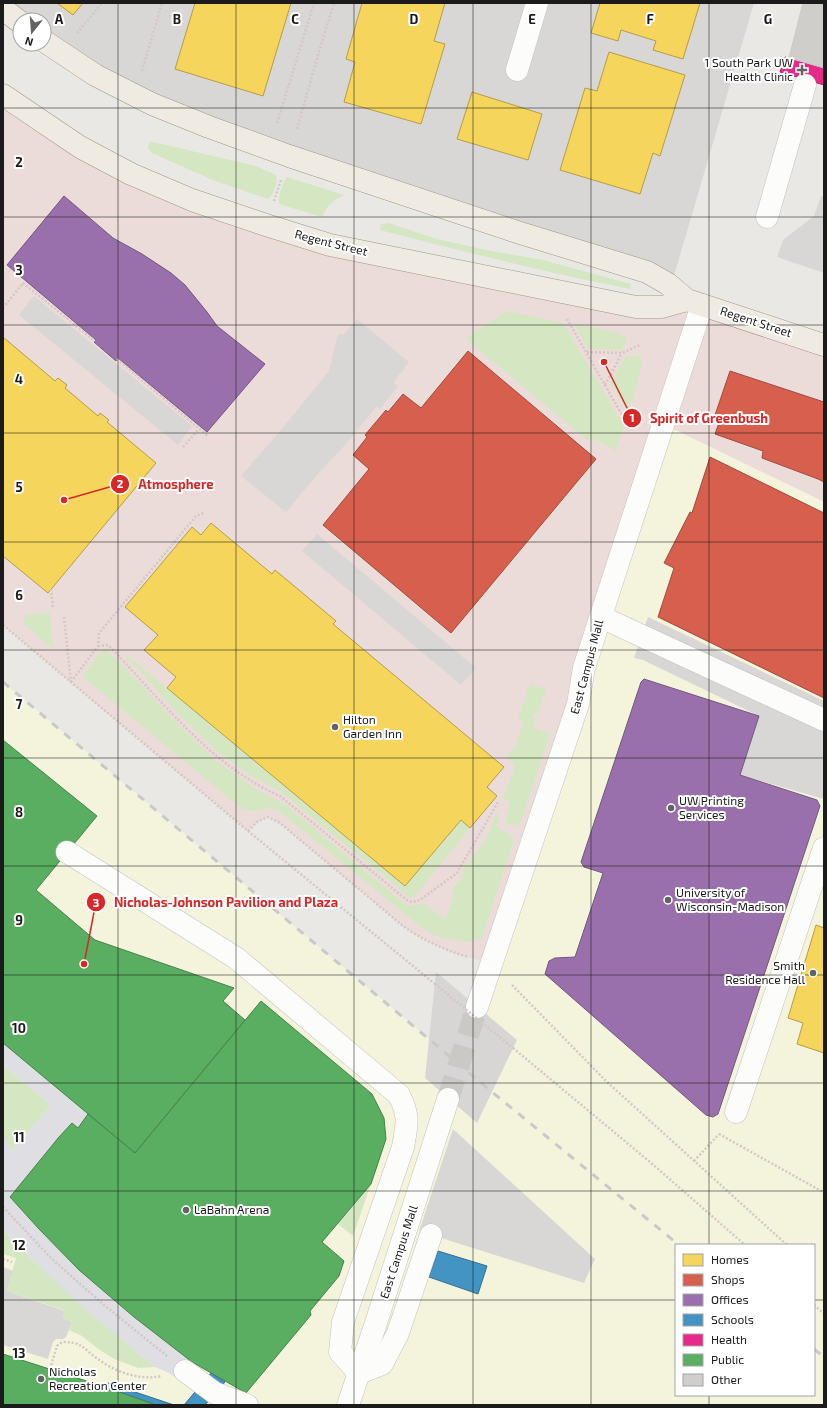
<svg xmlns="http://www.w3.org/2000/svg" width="827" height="1408" font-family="'Exo 2',sans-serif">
<rect width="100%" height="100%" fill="#eae8e4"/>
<!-- residential -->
<polygon fill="#d9d7d5" points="3,3 754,3 671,286 209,127 44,41 44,20 20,20"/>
<!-- commercial -->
<polygon fill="#ecdcd9" points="3,95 80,147 266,225 636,307 687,300 824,345 824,502 663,424 492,964 454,953 418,936 403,926 280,823 268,817 258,821 248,831 3,625"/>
<!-- education -->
<path fill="#f4f4dd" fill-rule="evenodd" d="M663,424L824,502V1405H3V682L459,1064ZM676,1245H814V1395H676Z"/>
<!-- religious -->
<g fill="#d8d7d5">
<polygon points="488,3 586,3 554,110 464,82"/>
<polygon points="821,196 824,197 824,273 777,257 783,240 814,216"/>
<polygon points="34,296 192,426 178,445 19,315"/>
<polygon points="357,319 409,362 395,380 394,383 398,386 380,409 377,406 345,445 319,473 286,512 241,476 275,437 329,371 338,334 343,335"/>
<polygon points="317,534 476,668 461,685 302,551"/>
<polygon points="648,617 824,701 824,799 740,775 759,716 643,660 634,658"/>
<polygon points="453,1129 595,1259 584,1283 419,1231"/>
<polygon points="3,1267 13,1271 7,1291 65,1311 63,1316 65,1319 72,1322 66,1337 63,1339 56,1339 53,1342 48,1359 3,1345"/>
</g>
<!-- grass -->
<g fill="#d4e7c2">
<path d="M149,141L256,166L276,175C278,182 274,195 268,199L215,181L152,153L148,149Z"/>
<path d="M287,177L344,195C333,201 327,205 322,217L279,204C278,195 282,184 287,177Z"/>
<path d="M388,223L437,239L486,250L543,260L631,284L630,289C546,272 463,252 380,230L381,224Z"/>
<path d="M507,311L563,323L624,426L615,451C606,443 598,440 586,439L465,338Z"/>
<polygon points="575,324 614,332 628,338 622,350 588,349"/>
<polygon points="626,356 640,356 642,361 638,381 628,413 611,383"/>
<polygon points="50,613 53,649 25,625 24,615"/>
<path d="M105,648L140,683L167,714L215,760L256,789L286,805L406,905H418L423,903L445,919L453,898L454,887L459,880L460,881L462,879L461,877L464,873L461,871L485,841L497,811L499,818L497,825C500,831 508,832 513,837L512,839L514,840L482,938L472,940L469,942L443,938L434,935L422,928L280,812L269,808L253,811L243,810L83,677L88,668Z"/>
<polygon points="127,655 405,886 461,820 470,828 414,897 409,897 280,791 248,774 220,754 178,714 140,671 125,657"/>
<polygon points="530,684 546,689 538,714 534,713 533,716 536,718 533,728 550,734 521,823 518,822 517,826 505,823 510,803 503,798 514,769 514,765 506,756 515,747 524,721 518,719"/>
<polygon points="3,1065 51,1105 12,1150 3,1138"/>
<polygon points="370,1186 353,1236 338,1224"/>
<path d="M3,1230C51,1280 102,1323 155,1367L138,1368L114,1359L97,1348L82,1336L69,1330L72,1322L65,1319L63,1316L64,1310L7,1291L16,1258L3,1254Z"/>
</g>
<!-- plaza -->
<polygon fill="#dfdee3" points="3,1043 88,1114 78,1128 72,1124 59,1137 10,1197 39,1229 79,1270 134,1317 192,1362 179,1380 169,1373 155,1367 81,1306 48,1275 3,1230 3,1138 12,1150 51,1105 3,1065"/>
<!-- pier -->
<polygon fill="#d7d6d5" points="436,972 517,1040 477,1123 425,1078"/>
<!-- homes -->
<g fill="#f6d55c" stroke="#b49d48">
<polygon points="57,3 83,3 73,15"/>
<polygon points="195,3 291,3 263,96 175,69"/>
<polygon points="362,3 445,3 434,41 445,44 421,124 344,102 355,62 346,59"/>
<polygon points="600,3 700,3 683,59 653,50 656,41 621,30 618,41 591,33"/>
<polygon points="609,52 685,75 660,156 653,153 640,194 560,170 585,88 597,91"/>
<polygon points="472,92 542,114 528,160 457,139"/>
<polygon points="3,337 55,381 58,378 67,385 65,388 98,416 100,413 109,420 107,422 156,463 48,593 3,556"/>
<polygon points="211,523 272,574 275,570 336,621 333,624 504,767 487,787 497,796 470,828 461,820 405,886 167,688 176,677 144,650 158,635 125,607 192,527 201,535"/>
<polygon points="816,925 824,928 824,1053 797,1044 803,1023 788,1018"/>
</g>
<!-- shops -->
<g fill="#d6604d" stroke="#9e4b3e">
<polygon points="468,351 596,459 451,633 323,525 369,469 353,455 367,437 365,435 386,410 388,412 403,394 421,408"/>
<polygon points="730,371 824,402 824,482 818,479 762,458 763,451 715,434 719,423 713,421"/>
<polygon points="710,457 824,513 824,698 658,617 674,568 664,563 690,512 692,513"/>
</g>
<!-- offices -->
<g fill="#9970ab" stroke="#735680">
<polygon points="64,196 113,238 142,254 171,273 185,285 207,312 217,326 265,364 207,432 118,358 116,361 94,342 96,340 7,265"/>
<polygon points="644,679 759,716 740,775 817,800 820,806 718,1114 713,1117 706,1115 545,974 549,961 555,958 575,957 603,873 584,867 581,862 641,682"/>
</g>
<!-- schools -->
<g fill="#4393c3" stroke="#376f91">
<polygon points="438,1251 487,1266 478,1294 429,1277"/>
<polygon points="211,1373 225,1382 205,1405 184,1405"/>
<polygon points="108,1383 174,1405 156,1405 108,1388"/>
</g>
<!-- health -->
<polygon fill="#e7298a" stroke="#aa2569" points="785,57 824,68 824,85 780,72"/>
<!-- public -->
<g fill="#5aae61" stroke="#47824c">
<polygon points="3,740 97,816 36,890 95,940 234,988 223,1001 245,1020 135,1153 3,1043"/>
<polygon points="261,1001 372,1094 384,1118 386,1139 371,1184 322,1242 344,1261 339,1276 310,1311 311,1315 246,1393 192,1362 134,1317 79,1270 39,1229 10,1197 59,1137 72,1123 78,1128 88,1114 135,1153"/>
<polygon points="3,1354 108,1388 156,1405 3,1405"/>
</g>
<!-- building -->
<polygon fill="#d0cecb" stroke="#cdcac5" points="803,3 824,3 824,68 789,58"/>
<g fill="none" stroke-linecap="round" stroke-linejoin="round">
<!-- minor-tunnel -->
<polyline stroke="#cbc9c6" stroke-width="22" stroke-dasharray="22 11" stroke-linecap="butt" points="448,1099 477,1007"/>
<!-- minor casing -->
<g stroke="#c2c2c0" stroke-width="23">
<g id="minor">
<polyline points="517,70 537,3"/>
<polyline points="767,217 805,85"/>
<polyline points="601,617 824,720"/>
<path d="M67,852L236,958L399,1095C410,1117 407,1124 403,1147L343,1322L340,1352L359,1373"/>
<polyline points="477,1007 578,704 584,668 702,305"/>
<polyline points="736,1112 824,848"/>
<polyline points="185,1371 215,1393 247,1405"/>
<polyline points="359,1373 382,1364 398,1333 431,1235"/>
<polyline points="348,1405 374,1329 448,1099"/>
</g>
</g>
<!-- major casing -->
<g stroke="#9f9782" stroke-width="23">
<g id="major">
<polyline points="3,9 20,22"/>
<polyline points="44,41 95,75 152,104 209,127 289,156 517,232 647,272 668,284 687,300 824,345"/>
<polyline points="3,95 80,147 131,174 192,200 266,225 330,245 636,307 662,307 687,300"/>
</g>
</g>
<!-- path -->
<g stroke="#d5c7c4" stroke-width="2.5" stroke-dasharray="2 2" stroke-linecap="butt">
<polyline points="77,33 102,3"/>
<polyline points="142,71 162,3"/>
<polyline points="277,123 314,3"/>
<polyline points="297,129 320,48 334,3"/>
<polyline points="274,201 281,180"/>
<polyline points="3,308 23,283 95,341"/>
<polyline points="567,319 629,427"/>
<polyline points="587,352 622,353 640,345"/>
<polyline points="117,359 208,436"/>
<polyline points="605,385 622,353"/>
<polyline points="183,447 199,429"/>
<polyline points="51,589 53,608"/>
<polyline points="64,617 71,682"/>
<polyline points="3,625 248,831 435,984"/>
<path d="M98,646L108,645C161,699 209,765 280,796L408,901L412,902L420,900L457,873L498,802"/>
<polyline points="71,682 98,646 99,633 196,516 204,513"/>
<path d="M248,831L258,821L268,817L280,823L403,926C423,940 444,950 468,957"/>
<polyline points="512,985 607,1082 787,1245"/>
<polyline points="513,1048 650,1162 745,1245"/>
<polyline points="719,1134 823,1192 824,1190"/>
<polyline points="694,1161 719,1134"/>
<polyline points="3,1207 51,1258 104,1305 167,1356"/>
<polyline points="3,1259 12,1262"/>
<polyline points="814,1305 824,1314"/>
<path d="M50,1369L57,1346L62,1342C81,1342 81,1346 95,1357C113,1371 138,1381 162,1376"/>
</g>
<!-- minor -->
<use href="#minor" stroke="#fcfcfb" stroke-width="22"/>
<!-- major -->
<use href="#major" stroke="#efebe3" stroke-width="22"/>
<!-- rail -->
<g stroke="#c9c9c8" stroke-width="3" stroke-dasharray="8 8" stroke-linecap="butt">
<polyline points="3,682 492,1092 679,1245"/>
<polyline points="814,1349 824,1357"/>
</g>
<!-- path-bridge -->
<polyline stroke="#d5c7c4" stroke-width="2.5" stroke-dasharray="2 2" stroke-linecap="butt" points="435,984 513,1048"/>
</g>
<!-- grid -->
<path fill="none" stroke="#1b1b1b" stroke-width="1" stroke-opacity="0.55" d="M118,3V1405M236,3V1405M354,3V1405M473,3V1405M591,3V1405M709,3V1245M3,108H824M3,217H824M3,325H824M3,433H824M3,542H824M3,650H824M3,758H824M3,866H824M3,975H824M3,1083H824M3,1191H824M3,1300H676M814,1300H824M709,1395V1405"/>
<!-- markers -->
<g fill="#636361" stroke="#fff" stroke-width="1.5">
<path d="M800 64h4v4h4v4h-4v4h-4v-4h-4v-4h4z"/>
<circle cx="335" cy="727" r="4"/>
<circle cx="671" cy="808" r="4"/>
<circle cx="668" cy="900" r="4"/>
<circle cx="813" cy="973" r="4"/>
<circle cx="186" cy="1210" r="4"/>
<circle cx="41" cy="1379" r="4"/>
</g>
<g text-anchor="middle" stroke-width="4" stroke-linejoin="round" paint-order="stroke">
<!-- poi labels -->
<g font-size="12" fill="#1b1b1b" stroke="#fff" text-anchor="start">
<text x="793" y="67" text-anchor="end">1 South Park UW<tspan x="793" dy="14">Health Clinic</tspan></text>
<text x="343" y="724">Hilton<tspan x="343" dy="14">Garden Inn</tspan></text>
<text x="679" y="805">UW Printing<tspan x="679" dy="14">Services</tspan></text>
<text x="676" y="897">University of<tspan x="676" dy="14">Wisconsin-Madison</tspan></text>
<text x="805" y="970" text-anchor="end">Smith<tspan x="805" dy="14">Residence Hall</tspan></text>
<text x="194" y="1214">LaBahn Arena</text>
<text x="49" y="1376">Nicholas<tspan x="49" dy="14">Recreation Center</tspan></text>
</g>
<!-- street labels -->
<g font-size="12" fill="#1b1b1b" stroke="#fff">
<text transform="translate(331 243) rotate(14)" y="4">Regent Street</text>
<text transform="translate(756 322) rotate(18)" y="4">Regent Street</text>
<text transform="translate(587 667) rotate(-75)" y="4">East Campus Mall</text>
<text transform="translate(399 1252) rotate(-72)" y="4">East Campus Mall</text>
</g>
</g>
<g font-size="13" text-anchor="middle" font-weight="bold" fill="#1b1b1b" stroke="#fff" stroke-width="4" stroke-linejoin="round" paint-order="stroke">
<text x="59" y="24">A</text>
<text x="177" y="24">B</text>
<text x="295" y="24">C</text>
<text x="414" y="24">D</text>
<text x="532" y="24">E</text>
<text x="650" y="24">F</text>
<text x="768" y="24">G</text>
<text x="19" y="167">2</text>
<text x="19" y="275">3</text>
<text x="19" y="384">4</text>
<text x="19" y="492">5</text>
<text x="19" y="600">6</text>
<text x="19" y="709">7</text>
<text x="19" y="817">8</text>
<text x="19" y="925">9</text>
<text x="19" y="1033">10</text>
<text x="19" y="1142">11</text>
<text x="19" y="1250">12</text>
<text x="19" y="1358">13</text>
</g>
<!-- callouts -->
<path fill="none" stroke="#d62828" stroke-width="1.5" d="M604 362L632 418M64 500L120 484M84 964L96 902"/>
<g fill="#d62828" stroke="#fff" stroke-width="1.5">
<circle cx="604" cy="362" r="4"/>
<circle cx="64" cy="500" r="4"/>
<circle cx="84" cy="964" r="4"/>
<circle cx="632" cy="418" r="10"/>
<circle cx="120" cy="484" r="10"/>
<circle cx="96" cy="902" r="10"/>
</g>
<g font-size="12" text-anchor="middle" font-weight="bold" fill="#fff">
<text x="632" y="422">1</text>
<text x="120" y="488">2</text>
<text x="96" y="907">3</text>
</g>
<g font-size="13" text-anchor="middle" font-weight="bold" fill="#d62828" stroke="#fff" stroke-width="4" stroke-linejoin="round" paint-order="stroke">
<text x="709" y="423">Spirit of Greenbush</text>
<text x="176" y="489">Atmosphere</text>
<text x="226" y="907">Nicholas-Johnson Pavilion and Plaza</text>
</g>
<!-- border -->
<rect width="827" height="1408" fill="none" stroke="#1b1b1b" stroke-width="8"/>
<!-- legend -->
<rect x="675" y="1244" width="140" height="152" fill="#ffffff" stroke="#a4a4a4"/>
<rect x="683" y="1254" width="20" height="12" fill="#f6d55c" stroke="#a4a4a4"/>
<text x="711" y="1264" font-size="12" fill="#1b1b1b">Homes</text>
<rect x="683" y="1274" width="20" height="12" fill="#d6604d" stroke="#a4a4a4"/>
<text x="711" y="1284" font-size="12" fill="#1b1b1b">Shops</text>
<rect x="683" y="1294" width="20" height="12" fill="#9970ab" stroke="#a4a4a4"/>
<text x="711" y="1304" font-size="12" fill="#1b1b1b">Offices</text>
<rect x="683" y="1314" width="20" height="12" fill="#4393c3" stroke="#a4a4a4"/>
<text x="711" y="1324" font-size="12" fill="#1b1b1b">Schools</text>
<rect x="683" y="1334" width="20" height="12" fill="#e7298a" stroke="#a4a4a4"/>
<text x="711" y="1344" font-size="12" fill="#1b1b1b">Health</text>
<rect x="683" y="1354" width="20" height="12" fill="#5aae61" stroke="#a4a4a4"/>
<text x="711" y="1364" font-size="12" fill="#1b1b1b">Public</text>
<rect x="683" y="1374" width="20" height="12" fill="#d0cecb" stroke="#a4a4a4"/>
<text x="711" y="1384" font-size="12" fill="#1b1b1b">Other</text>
<!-- north arrow -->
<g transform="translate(32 32) rotate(197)"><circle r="19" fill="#ffffff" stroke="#a4a4a4"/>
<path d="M0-3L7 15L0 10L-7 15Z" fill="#636361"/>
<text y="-6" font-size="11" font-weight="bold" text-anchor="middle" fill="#1b1b1b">N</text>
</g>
</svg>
